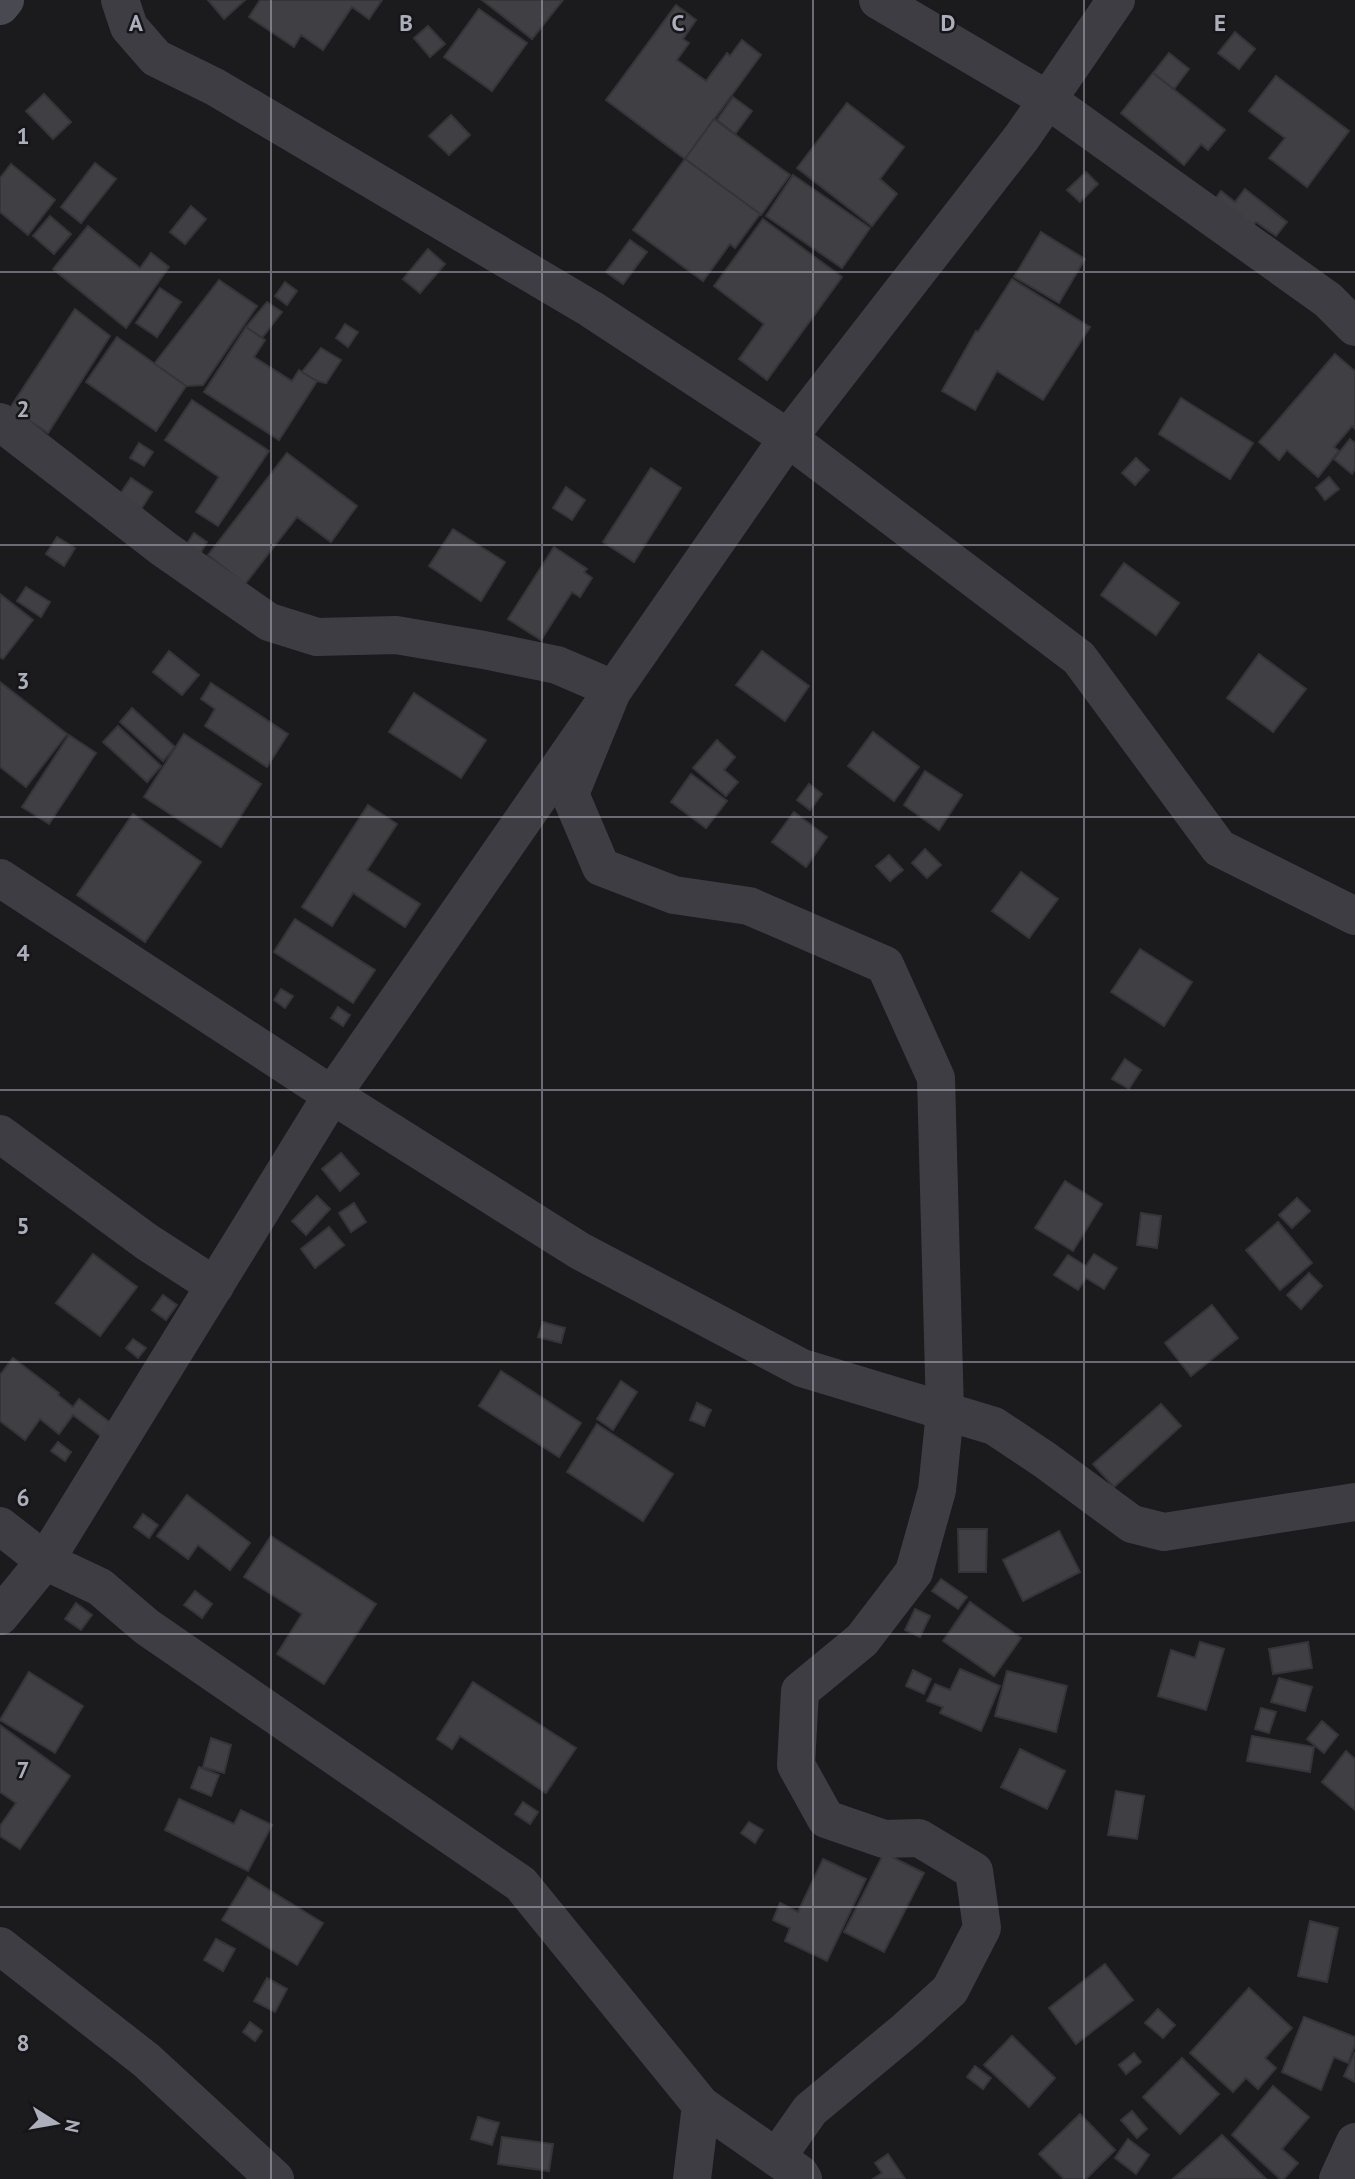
<svg xmlns="http://www.w3.org/2000/svg" width="1355" height="2179" font-family="'PT Sans',sans-serif">
<rect width="100%" height="100%" fill="#1b1a1d"/>
<!-- building -->
<g fill="#403f44" stroke="#353439" stroke-width="2">
<polygon points="208,0 245,0 224,19"/>
<polygon points="260,0 382,0 369,19 352,7 323,50 301,35 294,47 249,17"/>
<polygon points="482,0 563,0 532,39"/>
<polygon points="676,5 696,20 683,39 689,43 677,60 706,81 727,53 730,56 742,40 761,55 685,159 606,100"/>
<polygon points="479,9 527,43 492,91 444,57"/>
<polygon points="428,26 445,44 430,57 414,38"/>
<polygon points="1235,32 1255,49 1239,69 1218,53"/>
<polygon points="1169,53 1189,69 1174,89 1153,73"/>
<polygon points="1153,73 1225,130 1208,150 1201,144 1184,165 1121,113"/>
<polygon points="1276,76 1349,131 1307,187 1269,158 1285,138 1249,111"/>
<polygon points="44,94 71,122 53,139 26,111"/>
<polygon points="733,97 752,111 735,134 717,120"/>
<polygon points="847,103 904,147 880,179 897,194 872,226 797,168"/>
<polygon points="451,115 470,135 449,155 429,136"/>
<polygon points="714,119 790,175 761,215 685,159"/>
<polygon points="685,159 760,214 735,248 730,244 703,281 633,230"/>
<polygon points="95,163 116,179 81,223 61,207"/>
<polygon points="11,164 55,200 28,235 0,212 0,178"/>
<polygon points="1086,172 1098,184 1080,202 1067,190"/>
<polygon points="793,175 870,228 842,268 766,216"/>
<polygon points="1245,189 1287,222 1276,236 1256,222 1247,233 1211,205 1221,191 1235,202"/>
<polygon points="191,206 206,219 185,244 170,232"/>
<polygon points="50,216 71,234 54,254 33,236"/>
<polygon points="763,219 842,277 767,380 739,359 764,324 714,286"/>
<polygon points="88,226 140,268 151,253 169,267 126,328 53,269"/>
<polygon points="1041,232 1085,259 1059,303 1014,277"/>
<polygon points="630,240 647,252 623,284 606,272"/>
<polygon points="428,249 445,264 420,293 403,279"/>
<polygon points="1012,279 1090,327 1043,400 997,371 975,410 942,391 976,331 978,332"/>
<polygon points="219,280 257,306 203,385 186,386 154,364"/>
<polygon points="285,282 297,291 287,305 275,296"/>
<polygon points="160,288 181,302 157,337 136,323"/>
<polygon points="267,302 282,312 262,338 246,327"/>
<polygon points="75,309 110,336 48,433 10,408"/>
<polygon points="345,324 358,332 348,347 336,338"/>
<polygon points="246,327 265,340 254,357 292,381 299,370 317,381 279,440 204,392"/>
<polygon points="117,337 186,386 156,431 86,382"/>
<polygon points="321,348 341,360 326,383 317,381 302,372"/>
<polygon points="1335,354 1355,371 1355,429 1352,426 1334,447 1339,451 1318,477 1287,450 1279,460 1259,442"/>
<polygon points="1181,398 1253,443 1230,479 1159,434"/>
<polygon points="192,400 269,451 218,526 196,512 219,477 165,440"/>
<polygon points="1350,439 1355,443 1355,469 1352,474 1334,459"/>
<polygon points="139,443 153,452 144,466 130,458"/>
<polygon points="287,453 357,506 331,542 297,517 245,584 208,555"/>
<polygon points="1136,458 1149,470 1135,485 1122,473"/>
<polygon points="651,468 681,488 634,562 603,542"/>
<polygon points="1329,477 1339,489 1325,500 1316,488"/>
<polygon points="131,478 152,492 138,514 116,500"/>
<polygon points="566,487 585,500 572,520 553,508"/>
<polygon points="453,529 505,562 481,601 429,566"/>
<polygon points="194,533 207,542 198,557 184,548"/>
<polygon points="57,537 75,548 64,566 46,554"/>
<polygon points="554,547 587,569 584,572 592,578 580,597 572,592 541,640 508,619"/>
<polygon points="1124,563 1179,603 1156,635 1101,595"/>
<polygon points="26,587 50,602 41,617 17,601"/>
<polygon points="0,594 33,620 3,659 0,657"/>
<polygon points="169,651 199,675 182,695 153,672"/>
<polygon points="762,651 809,686 785,721 736,685"/>
<polygon points="1259,654 1306,689 1273,732 1227,698"/>
<polygon points="0,682 67,734 26,787 0,767"/>
<polygon points="211,683 288,734 267,767 205,726 215,709 201,699"/>
<polygon points="414,693 486,740 461,778 389,732"/>
<polygon points="132,708 175,747 163,761 120,722"/>
<polygon points="118,726 161,766 147,782 103,742"/>
<polygon points="873,732 919,767 894,801 848,766"/>
<polygon points="184,734 261,784 221,847 144,797"/>
<polygon points="69,735 96,753 49,824 22,807"/>
<polygon points="717,740 735,757 724,770 738,782 726,796 693,768"/>
<polygon points="925,771 962,795 939,830 904,805"/>
<polygon points="691,774 727,801 706,828 671,802"/>
<polygon points="809,784 822,794 810,810 797,800"/>
<polygon points="368,805 397,824 367,870 420,904 405,927 353,893 332,926 302,907"/>
<polygon points="794,812 827,837 806,867 772,842"/>
<polygon points="133,814 201,862 145,942 77,895"/>
<polygon points="925,849 941,865 927,878 912,863"/>
<polygon points="889,855 903,870 890,881 876,866"/>
<polygon points="1021,872 1058,899 1029,938 992,911"/>
<polygon points="295,919 375,970 353,1003 274,952"/>
<polygon points="1140,949 1192,982 1164,1026 1111,992"/>
<polygon points="281,989 293,996 285,1008 274,1000"/>
<polygon points="338,1007 350,1015 343,1026 331,1018"/>
<polygon points="1125,1059 1141,1070 1129,1089 1112,1079"/>
<polygon points="341,1153 359,1174 340,1191 322,1169"/>
<polygon points="1065,1181 1102,1204 1073,1251 1035,1228"/>
<polygon points="317,1196 330,1209 306,1235 292,1221"/>
<polygon points="1297,1198 1310,1211 1292,1228 1279,1215"/>
<polygon points="354,1203 366,1222 351,1232 339,1213"/>
<polygon points="1141,1213 1161,1216 1157,1248 1137,1245"/>
<polygon points="1278,1222 1312,1263 1280,1290 1246,1250"/>
<polygon points="329,1227 344,1245 315,1268 301,1249"/>
<polygon points="93,1254 137,1287 100,1336 56,1303"/>
<polygon points="1094,1254 1117,1268 1104,1289 1086,1278 1078,1290 1054,1275 1068,1255 1086,1266"/>
<polygon points="1309,1273 1322,1286 1301,1309 1287,1295"/>
<polygon points="163,1295 177,1305 166,1320 152,1310"/>
<polygon points="1212,1305 1238,1338 1191,1376 1165,1343"/>
<polygon points="543,1322 565,1328 561,1343 538,1337"/>
<polygon points="133,1339 146,1348 138,1358 126,1348"/>
<polygon points="13,1358 59,1393 58,1395 73,1407 79,1399 112,1424 102,1437 73,1415 59,1434 40,1419 25,1440 0,1421 0,1375"/>
<polygon points="501,1371 581,1423 559,1457 479,1406"/>
<polygon points="621,1381 637,1392 613,1430 597,1419"/>
<polygon points="697,1403 711,1410 704,1426 690,1420"/>
<polygon points="1161,1404 1181,1426 1114,1487 1093,1464"/>
<polygon points="597,1424 673,1474 643,1521 567,1472"/>
<polygon points="58,1442 71,1452 65,1461 51,1451"/>
<polygon points="187,1495 250,1543 230,1570 198,1545 188,1559 157,1536"/>
<polygon points="143,1514 158,1525 149,1538 134,1527"/>
<polygon points="958,1529 987,1529 986,1572 959,1572"/>
<polygon points="1059,1531 1080,1572 1023,1601 1003,1560"/>
<polygon points="271,1536 376,1604 324,1684 277,1654 302,1614 244,1577"/>
<polygon points="941,1579 967,1597 958,1609 932,1591"/>
<polygon points="195,1591 212,1604 202,1618 184,1605"/>
<polygon points="970,1602 1021,1638 994,1676 943,1641"/>
<polygon points="76,1603 92,1615 81,1630 65,1619"/>
<polygon points="915,1609 930,1616 920,1637 905,1630"/>
<polygon points="1200,1642 1224,1649 1206,1710 1158,1696 1171,1650 1195,1658"/>
<polygon points="1308,1642 1312,1668 1273,1674 1269,1649"/>
<polygon points="960,1669 1000,1686 981,1731 940,1713 943,1707 927,1701 935,1684 950,1690"/>
<polygon points="913,1670 931,1679 924,1694 906,1686"/>
<polygon points="1007,1671 1067,1686 1056,1732 995,1716"/>
<polygon points="29,1672 83,1706 55,1753 0,1720"/>
<polygon points="1279,1678 1312,1687 1305,1711 1271,1702"/>
<polygon points="473,1682 576,1748 546,1793 460,1736 452,1749 437,1739"/>
<polygon points="1261,1708 1276,1712 1269,1733 1255,1729"/>
<polygon points="1322,1721 1338,1735 1324,1753 1307,1739"/>
<polygon points="0,1725 70,1776 20,1849 0,1836 0,1826 16,1803 0,1792"/>
<polygon points="1252,1736 1314,1747 1310,1772 1247,1761"/>
<polygon points="211,1738 231,1745 224,1773 203,1767"/>
<polygon points="1020,1749 1065,1771 1047,1809 1001,1787"/>
<polygon points="1346,1751 1355,1759 1355,1810 1322,1782"/>
<polygon points="199,1767 219,1775 211,1796 191,1788"/>
<polygon points="1116,1791 1144,1796 1137,1839 1108,1835"/>
<polygon points="179,1799 234,1824 241,1810 272,1825 248,1871 165,1830"/>
<polygon points="523,1802 538,1812 530,1824 515,1814"/>
<polygon points="749,1822 763,1830 755,1843 741,1833"/>
<polygon points="884,1853 924,1873 884,1952 844,1932"/>
<polygon points="823,1859 866,1879 827,1961 785,1941 790,1928 773,1920 780,1903 798,1912"/>
<polygon points="248,1877 323,1923 297,1965 222,1920"/>
<polygon points="1310,1921 1338,1928 1327,1982 1298,1976"/>
<polygon points="216,1939 235,1949 223,1971 204,1960"/>
<polygon points="1105,1964 1133,2000 1076,2044 1049,2008"/>
<polygon points="267,1978 287,1989 275,2012 254,2001"/>
<polygon points="1249,1988 1292,2028 1265,2058 1276,2068 1258,2089 1246,2078 1233,2092 1190,2053"/>
<polygon points="1158,2009 1175,2025 1163,2038 1145,2023"/>
<polygon points="1304,2017 1355,2037 1355,2045 1348,2063 1334,2057 1321,2090 1282,2072"/>
<polygon points="250,2022 262,2031 255,2041 243,2032"/>
<polygon points="1012,2036 1055,2078 1029,2107 984,2065"/>
<polygon points="1355,2052 1355,2082 1344,2076"/>
<polygon points="1134,2053 1141,2062 1126,2074 1119,2065"/>
<polygon points="1182,2058 1219,2094 1180,2134 1143,2097"/>
<polygon points="975,2066 991,2078 983,2089 967,2077"/>
<polygon points="1273,2086 1309,2117 1282,2149 1298,2163 1284,2179 1280,2179 1232,2135"/>
<polygon points="1132,2111 1147,2129 1137,2138 1121,2120"/>
<polygon points="1080,2114 1115,2150 1086,2179 1064,2179 1039,2154"/>
<polygon points="478,2117 499,2123 492,2145 471,2139"/>
<polygon points="1222,2135 1266,2179 1173,2179"/>
<polygon points="502,2137 553,2144 549,2171 498,2164"/>
<polygon points="1128,2139 1149,2155 1136,2174 1115,2158"/>
<polygon points="888,2154 905,2179 873,2179 882,2173 875,2163"/>
</g>
<g fill="none" stroke-linecap="round" stroke-linejoin="round">
<!-- street -->
<g stroke="#3e3d44" stroke-width="38">
<polyline points="120,0 129,27 156,58 215,87 591,309 788,438 1079,658 1219,848 1355,916"/>
<polyline points="878,0 1048,100 1328,300 1355,327"/>
<polyline points="0,422 164,549 269,622 317,637 396,635 484,650 557,665 613,689 570,794 601,867 674,895 749,906 885,965 936,1078 945,1412 937,1490 914,1572 862,1640 800,1691 796,1765 826,1819 884,1839 919,1838 974,1871 982,1928 950,1990 906,2030 810,2110 777,2157"/>
<polyline points="0,878 332,1095 580,1251 802,1368 994,1426 1045,1460 1132,1524 1164,1532 1355,1502"/>
<polyline points="0,1134 147,1242 215,1286"/>
<polyline points="0,1526 45,1561 100,1587 147,1627 521,1884 701,2105 800,2174 803,2179"/>
<polyline points="0,1616 45,1561 332,1095 788,438 1022,137 1116,0"/>
<polyline points="0,1946 146,2060 275,2179"/>
<polyline points="692,2179 701,2105"/>
<polyline points="1338,2179 1355,2142"/>
</g>
<!-- secondary -->
<polyline stroke="#494952" stroke-width="38" points="0,6 5,0"/>
</g>
<!-- grid -->
<path fill="none" stroke="#adaebc" stroke-width="2" stroke-opacity="0.55" d="M271,0V2179M542,0V2179M813,0V2179M1084,0V2179M0,272H1355M0,545H1355M0,817H1355M0,1090H1355M0,1362H1355M0,1634H1355M0,1907H1355"/>
<g font-size="23" text-anchor="middle" font-weight="bold" fill="#adaebc" stroke="#161518" stroke-width="5" stroke-linejoin="round" paint-order="stroke">
<text x="136" y="31">A</text>
<text x="406" y="31">B</text>
<text x="678" y="31">C</text>
<text x="948" y="31">D</text>
<text x="1220" y="31">E</text>
<text x="23" y="144">1</text>
<text x="23" y="417">2</text>
<text x="23" y="689">3</text>
<text x="23" y="961">4</text>
<text x="23" y="1234">5</text>
<text x="23" y="1506">6</text>
<text x="23" y="1778">7</text>
<text x="23" y="2051">8</text>
</g>
<!-- north arrow -->
<g transform="translate(56 2123) rotate(101)" stroke="#161518" stroke-width="5" paint-order="stroke">
<path d="M0-5L12 26L0 18L-12 26Z" fill="#adaebc"/>
<text y="-10" font-size="19" font-weight="bold" text-anchor="middle" fill="#adaebc">N</text>
</g>
</svg>
